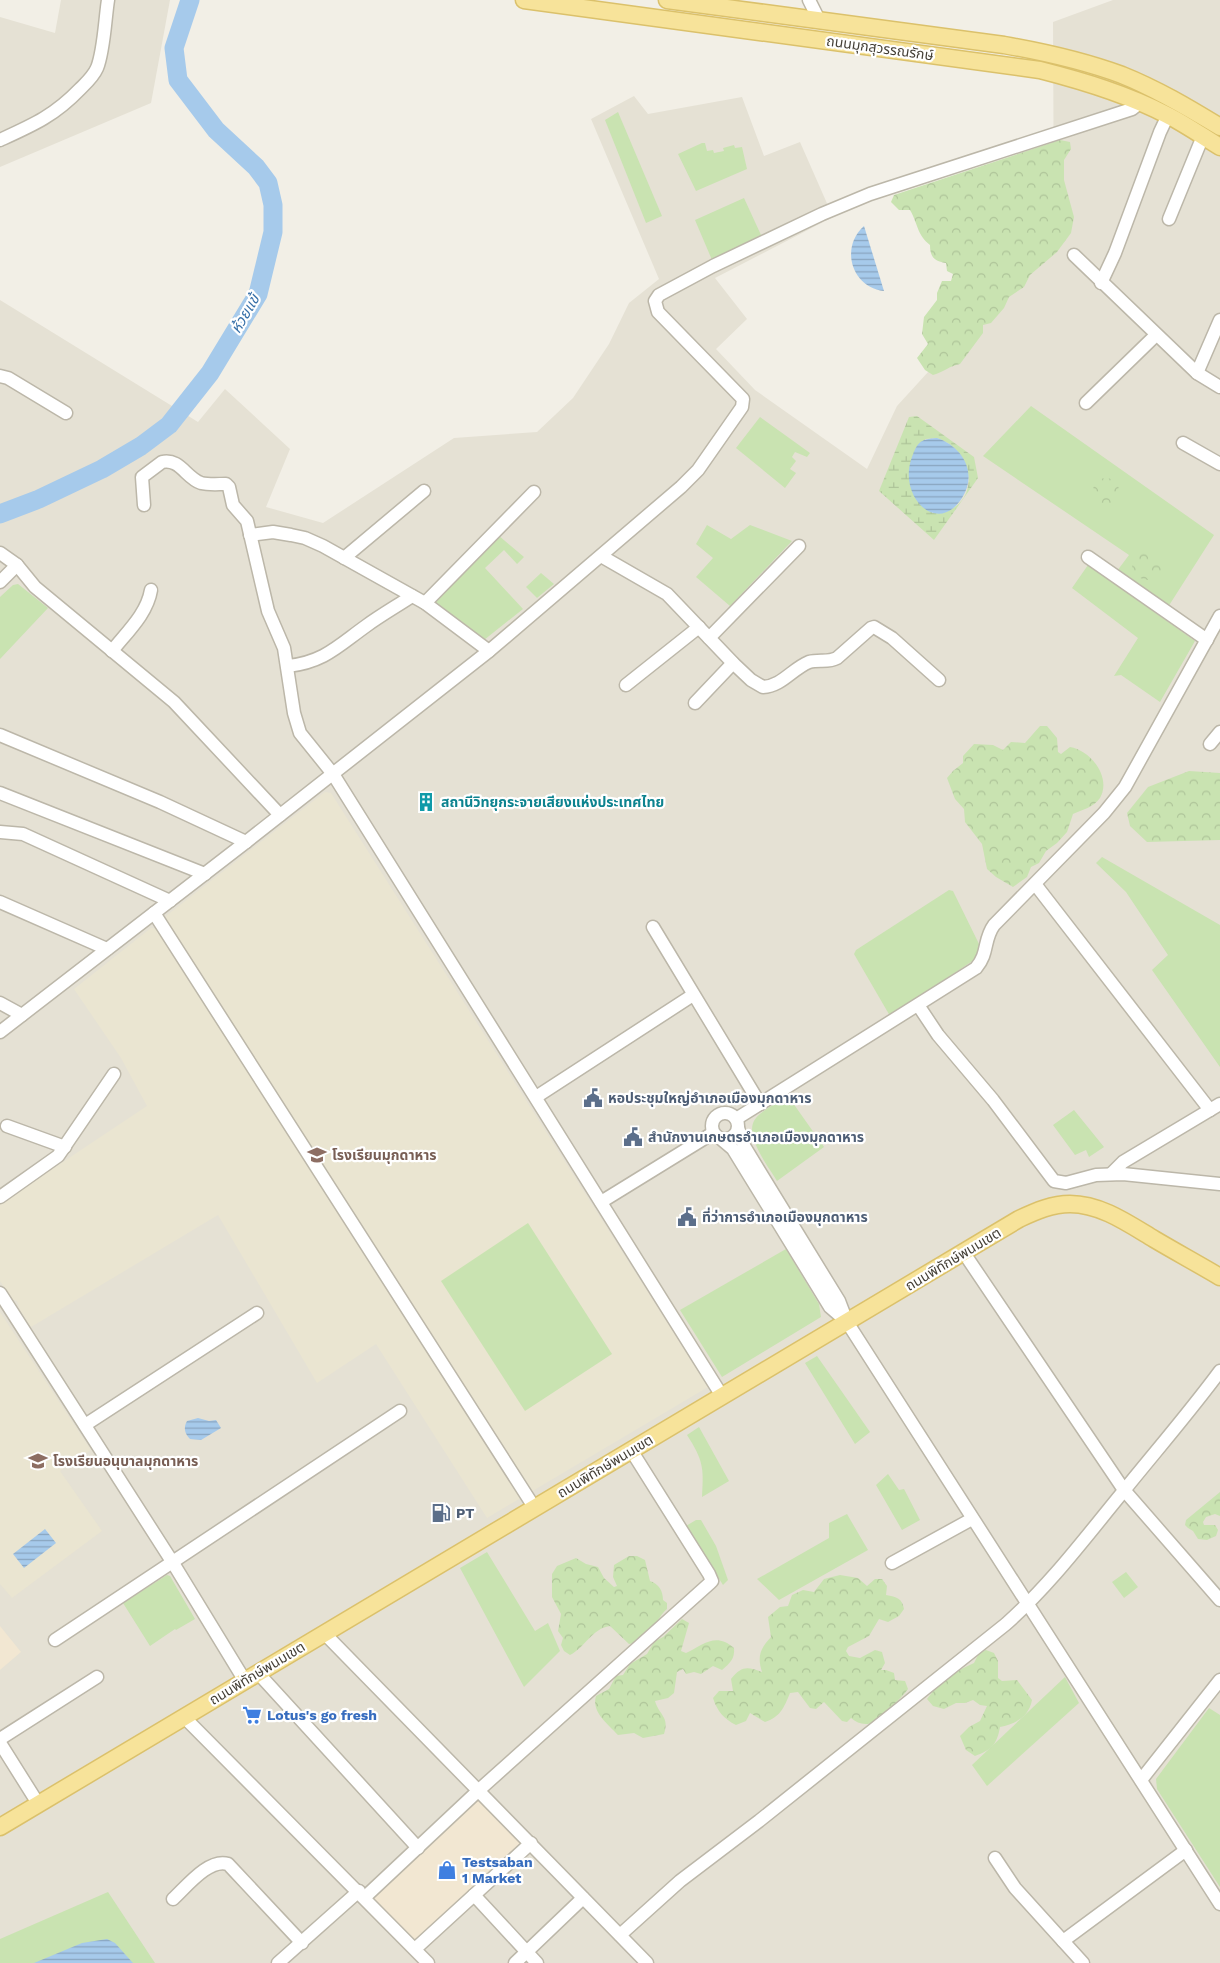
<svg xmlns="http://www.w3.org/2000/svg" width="1220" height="1963" font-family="'Work Sans','Noto Sans Thai',sans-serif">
<defs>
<pattern id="forest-crowns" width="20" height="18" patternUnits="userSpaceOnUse" patternTransform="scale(1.25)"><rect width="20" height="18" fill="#c9e3b1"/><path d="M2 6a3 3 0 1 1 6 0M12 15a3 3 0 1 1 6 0" fill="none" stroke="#aec499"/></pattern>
<pattern id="wetland-marsh" width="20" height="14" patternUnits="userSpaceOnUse" patternTransform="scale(1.25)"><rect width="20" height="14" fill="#c9e3b1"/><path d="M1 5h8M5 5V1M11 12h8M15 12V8" fill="none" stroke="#aec499"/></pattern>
<pattern id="water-rules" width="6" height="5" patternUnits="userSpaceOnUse" patternTransform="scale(1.25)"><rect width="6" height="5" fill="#a6caeb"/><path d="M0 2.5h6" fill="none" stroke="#89a5bf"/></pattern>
</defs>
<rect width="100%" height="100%" fill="#f2efe6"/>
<!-- residential -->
<g fill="#e5e1d4">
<polygon points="61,0 170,0 151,103 0,167 0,17 55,33"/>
<polygon points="1113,0 1220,0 1220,1963 0,1963 0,300 198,422 225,389 290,449 266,507 323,523 454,438 537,432 573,398 609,344 629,303 659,279 591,119 634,96 648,114 742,97 764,156 800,142 833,217 715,278 747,319 716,349 755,390 867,469 897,406 1054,234 1053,22"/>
</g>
<!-- commercial -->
<g fill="#f2e7d2">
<polygon points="0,1626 21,1652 0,1670"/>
<polygon points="479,1794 527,1843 416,1944 369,1897"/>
</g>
<!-- education -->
<g fill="#eae5d1">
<polygon points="325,792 331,793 708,1387 487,1518 376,1344 317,1383 218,1215 31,1327 20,1310 17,1301 13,1300 0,1281 0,1204 147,1106 121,1058 74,989 151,928 159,929 166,924 166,916"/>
<polygon points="0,1312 91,1450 60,1471 102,1531 12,1598 0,1584"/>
</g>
<!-- green -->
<g fill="#c9e3b1">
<polygon points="618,112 662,216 646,223 605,120"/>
<polygon points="702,143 705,143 707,151 713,150 714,153 724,151 723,148 734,145 735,148 742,147 747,169 696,191 678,154"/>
<polygon points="744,198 761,235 712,260 695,220"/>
<polygon points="1031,406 1214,535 1168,607 1117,571 1129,555 983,456"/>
<polygon points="760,417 810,453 807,457 795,452 792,457 796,461 790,469 796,473 785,488 736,448"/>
<polygon points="707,525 731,539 750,525 792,541 730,606 696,577 713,558 696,544"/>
<polygon points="498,535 524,557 517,564 504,550 485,568 523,609 484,640 434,604"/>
<polygon points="1088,565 1195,641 1160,702 1121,675 1114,676 1138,638 1072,588"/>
<polygon points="541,573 554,584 537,598 526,587"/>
<polygon points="18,584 48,608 0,659 0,597 13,585"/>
<polygon points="1102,857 1220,925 1220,1067 1152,970 1168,955 1126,892 1096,863"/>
<polygon points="949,890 953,891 980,946 980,951 974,960 890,1016 854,954 856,950"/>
<path d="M788,1096L824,1147L777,1181C769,1167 742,1134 756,1118C763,1109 778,1103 788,1096Z"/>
<polygon points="1074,1110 1104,1147 1089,1157 1086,1150 1075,1155 1053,1125"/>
<polygon points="528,1223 612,1354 525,1411 441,1281"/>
<polygon points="786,1249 819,1304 821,1317 722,1377 680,1310"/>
<polygon points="817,1356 870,1432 855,1444 805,1363"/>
<path d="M699,1427L729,1481L702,1497C704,1467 703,1460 687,1435Z"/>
<polygon points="888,1474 899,1490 904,1489 920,1520 902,1530 876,1485"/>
<polygon points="847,1514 868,1550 779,1600 757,1579 829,1538 829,1523"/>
<polygon points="696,1520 701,1520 716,1546 728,1580 723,1585 686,1526"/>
<polygon points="487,1552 535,1631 548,1623 560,1651 524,1687 460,1568"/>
<polygon points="1126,1572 1138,1587 1124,1598 1112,1582"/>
<polygon points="167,1575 170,1576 195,1619 176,1630 175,1629 150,1646 123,1603"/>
<polygon points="1065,1677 1079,1703 987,1786 972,1765"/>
<polygon points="1209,1708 1220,1715 1220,1887 1157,1789 1156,1779"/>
<polygon points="108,1892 155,1963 0,1963 0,1939"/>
</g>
<!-- forest -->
<g fill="url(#forest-crowns)">
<path d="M1060,140L1070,142L1071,149L1064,160V180L1074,217L1071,233L1057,252L1030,275L1024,287L1009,297L1004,308L991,323L983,325V333L960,364C949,366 944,372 933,375L925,370L917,358L928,344L922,334L924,317L937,300V293L942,281H951L953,274L947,271L946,263C934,261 930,257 930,245C917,235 918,224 910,210H899L891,202L894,195Z"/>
<circle cx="1106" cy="491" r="13"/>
<circle cx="1148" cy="564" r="16"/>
<path d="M1040,726H1047L1057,738L1058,752L1061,754L1070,747C1090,750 1112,777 1100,798C1094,807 1082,810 1073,814L1067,832L1057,843L1046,851L1039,863L1031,867L1027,877L1013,887L996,877L987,869L982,844L965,822L964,809L955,799L947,778L953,771L963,763V756L974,744L993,745L1003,750L1011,742L1025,743Z"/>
<polygon points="1189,771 1220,773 1220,840 1147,842 1130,826 1127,813 1148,787"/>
<polygon points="1220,1492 1220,1516 1215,1514 1206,1517 1203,1522 1204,1525 1215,1525 1218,1530 1216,1536 1207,1540 1198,1539 1193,1531 1188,1528 1185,1525 1186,1520"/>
<path d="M629,1556H637L645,1560L650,1581C659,1584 663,1591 663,1600L667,1603V1609C656,1618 654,1635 639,1637L635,1643L629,1644L610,1626C591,1629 586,1647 570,1655L564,1651L561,1645L563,1638L558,1631L561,1614L552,1597V1574L557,1566L576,1558L586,1564L598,1567L604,1578L614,1587L617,1586L613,1577L614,1565Z"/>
<path d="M840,1575L858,1578L867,1586L875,1579H882L887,1586L886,1595C897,1597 902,1598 904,1609L899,1616L888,1622L879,1619L869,1636L848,1647L846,1651L849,1656L860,1658L875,1650L882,1652L885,1663L881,1670H886L894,1673L895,1680L905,1681L908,1689C902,1698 892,1704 887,1714L880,1715C873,1727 860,1726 851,1718L847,1722L842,1721L824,1702L816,1709L810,1708L798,1692L790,1693C784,1708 780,1717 765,1722L750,1713L746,1721L736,1725C724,1719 717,1711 713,1698L719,1691H733L731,1679C742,1665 748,1667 762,1672C757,1656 760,1649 771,1637L768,1617L780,1607L788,1606L792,1595L803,1590L814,1592L824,1579Z"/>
<path d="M682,1619L689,1623L681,1651L686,1653C704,1644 716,1632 734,1648C735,1659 730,1663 722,1670L713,1666L701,1674L694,1672L686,1674L683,1669L677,1672L674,1693L668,1698L655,1701C659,1715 670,1717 664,1734L643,1738L634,1733L618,1735C608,1724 591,1712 596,1696L609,1689L616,1676L623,1675L630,1664L647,1654L654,1642L663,1637Z"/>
<path d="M986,1650L994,1653L998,1661V1678L1002,1681L1017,1680L1032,1700C1029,1717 1015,1724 1000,1727C997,1744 992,1750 975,1756L966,1750L960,1736L969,1727L980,1721L987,1706L980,1705L973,1700L965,1703H956L944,1709L933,1706L927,1699C938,1683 957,1670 974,1663L979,1653Z"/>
</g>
<!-- wetland -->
<path fill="url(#wetland-marsh)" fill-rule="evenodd" d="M917,416L974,457L978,478L934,540L879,491L909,417ZM937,438C981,453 979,514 932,513L925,439Z"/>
<!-- water -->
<g fill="url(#water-rules)">
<path d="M864,226L884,291C851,287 840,247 864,226Z"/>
<path d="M937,438C963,447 978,473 962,498C938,536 899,498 911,460C917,443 919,439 937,438Z"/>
<path d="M198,1418L209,1421L216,1420L221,1428L201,1440L190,1439C185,1434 183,1428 187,1421Z"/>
<polygon points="45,1529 56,1543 24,1568 13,1554"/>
<polygon points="107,1939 115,1943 133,1963 34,1963 82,1943"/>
</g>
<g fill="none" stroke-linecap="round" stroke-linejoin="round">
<!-- river -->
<polyline stroke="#a6caeb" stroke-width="19" points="0,514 39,499 102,469 141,446 169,425 210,373 258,294 273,232 273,205 268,183 256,167 216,130 178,80 174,48 190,0"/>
<!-- minor casing -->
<g stroke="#bcb7a9" stroke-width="15">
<g id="minor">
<polyline points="809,0 819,20"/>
<path d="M0,140C33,125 54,116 80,89C86,83 93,77 97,68C104,51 105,19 108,0"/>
<polyline points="1169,219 1203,136"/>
<polyline points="1074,255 1197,373 1220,387"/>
<polyline points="1101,283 1115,253 1160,132 1168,115"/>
<polyline points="1197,373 1220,320"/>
<polyline points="0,376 8,378 66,413"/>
<polyline points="1086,403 1156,335"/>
<polyline points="1183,443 1220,464"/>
<path d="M144,505L142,477L162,462C180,458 186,478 201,483C209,485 218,484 226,484L229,487L233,505L247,521L268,611L284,648L294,713L300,733L333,774L722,1396"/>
<polyline points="250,535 273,532 291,535 305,538 323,546 425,603 489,651"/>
<polyline points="0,553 17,565 35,587 174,702 280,815"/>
<path d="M601,556L667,594L733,663L751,680L763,687C782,686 792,669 809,662C819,659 828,663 837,658L871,628L874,627L892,638L939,680"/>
<polyline points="1088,557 1207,640"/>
<polyline points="344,558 424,491"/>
<polyline points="0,582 17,565"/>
<polyline points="425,603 534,492"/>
<polyline points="709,638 799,546"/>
<path d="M112,651C127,632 147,614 151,590"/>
<path d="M288,666C324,662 338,646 366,626C381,615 397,606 412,596"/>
<polyline points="626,685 699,627"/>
<polyline points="695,703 733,663"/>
<polyline points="0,735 160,802 246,842"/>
<polyline points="1210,744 1220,732"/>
<polyline points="0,793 205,874"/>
<polyline points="0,832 23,834 170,901"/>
<polyline points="1035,884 1210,1110"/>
<polyline points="0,902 107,949"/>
<polyline points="154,913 534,1507"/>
<polyline points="653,927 760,1104"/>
<polyline points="0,1003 22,1015"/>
<polyline points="918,1005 938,1035 993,1100 1054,1181 1066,1183 1096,1175 1123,1174 1220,1184"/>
<polyline points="0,1032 246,842 489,651 681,487 698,470 742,407 743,399 658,312 655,301 659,295 713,266 822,214 870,194 1132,109 1141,102"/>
<polyline points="536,1097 693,995"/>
<circle cx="725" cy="1126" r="13"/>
<path d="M736,1119L976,968C989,953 983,940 994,925L1104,813L1125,787L1220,616"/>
<polyline points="7,1126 65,1147"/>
<polyline points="738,1128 744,1146 839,1301 847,1322 1220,1904"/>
<polyline points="720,1138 733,1149 830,1307 845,1320"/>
<polyline points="1111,1174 1123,1162 1220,1104"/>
<polyline points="0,1197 58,1156 114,1074"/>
<polyline points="601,1202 713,1133"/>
<polyline points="964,1253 1124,1490 1220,1600"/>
<polyline points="0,1293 173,1563 245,1681"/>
<polyline points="85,1425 257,1313"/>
<polyline points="892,1563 972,1519"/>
<polyline points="324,1633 647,1963"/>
<polyline points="55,1640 400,1411"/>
<polyline points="258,1673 418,1848"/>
<polyline points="184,1717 428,1963"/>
<polyline points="0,1739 97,1677"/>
<polyline points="0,1743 39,1805"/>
<polyline points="1141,1780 1220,1680"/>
<polyline points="995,1858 1015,1888 1063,1941 1186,1850"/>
<polyline points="474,1895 537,1963"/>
<polyline points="365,1897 479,1790 710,1583 712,1581 709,1574 631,1450"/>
<path d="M173,1899C187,1886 209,1858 228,1864L302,1943"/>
<path d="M620,1935L680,1881L759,1821L1006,1624C1050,1585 1085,1538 1122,1493C1155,1452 1189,1413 1220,1371"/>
<polyline points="1063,1941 1083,1963"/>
<polyline points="415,1949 531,1843"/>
<polyline points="278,1963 359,1891"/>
<polyline points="515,1963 583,1898"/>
</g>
</g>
<!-- major casing -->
<g stroke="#dbc16b" stroke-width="19">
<g id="major">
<path d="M524,0L1040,70C1083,81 1127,94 1167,115C1185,124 1202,136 1220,147"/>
<path d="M667,0L1004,45C1044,52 1084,61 1122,75C1157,89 1189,108 1220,127"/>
<path d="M0,1827L1019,1219C1036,1211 1052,1204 1070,1204C1101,1204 1129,1224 1154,1239C1176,1252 1198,1264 1220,1277"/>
</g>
</g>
<!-- minor -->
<use href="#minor" stroke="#fff" stroke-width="12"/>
<!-- major -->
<use href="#major" stroke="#f7e39a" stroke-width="16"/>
</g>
<!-- icons -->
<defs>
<g id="building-bare" transform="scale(1.5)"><path d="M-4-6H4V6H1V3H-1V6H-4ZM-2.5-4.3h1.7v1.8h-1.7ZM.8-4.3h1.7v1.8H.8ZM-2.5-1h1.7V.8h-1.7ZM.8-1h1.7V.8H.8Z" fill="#0f9aa8" stroke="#fff" stroke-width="2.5" paint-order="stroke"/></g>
<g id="civic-bare" transform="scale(1.5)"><path d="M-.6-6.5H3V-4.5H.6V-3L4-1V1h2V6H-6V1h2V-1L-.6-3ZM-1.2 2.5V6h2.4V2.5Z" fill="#5c6f8a" stroke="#fff" stroke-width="2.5" paint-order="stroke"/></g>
<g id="school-bare" transform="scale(1.5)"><path d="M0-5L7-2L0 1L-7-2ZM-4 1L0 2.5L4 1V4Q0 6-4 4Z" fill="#8d6e63" stroke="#fff" stroke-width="2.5" paint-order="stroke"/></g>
<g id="fuel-bare" transform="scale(1.5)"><path d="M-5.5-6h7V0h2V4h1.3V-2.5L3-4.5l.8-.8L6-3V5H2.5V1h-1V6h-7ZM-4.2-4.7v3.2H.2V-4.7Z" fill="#5c6f8a" stroke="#fff" stroke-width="2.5" paint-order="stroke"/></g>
<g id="supermarket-bare" transform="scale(1.5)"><path d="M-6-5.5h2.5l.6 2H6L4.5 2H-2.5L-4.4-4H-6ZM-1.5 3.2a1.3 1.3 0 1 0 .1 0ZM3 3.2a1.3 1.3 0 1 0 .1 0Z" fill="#3f7fe0" stroke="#fff" stroke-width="2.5" paint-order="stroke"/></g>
<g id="shop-bare" transform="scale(1.5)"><path d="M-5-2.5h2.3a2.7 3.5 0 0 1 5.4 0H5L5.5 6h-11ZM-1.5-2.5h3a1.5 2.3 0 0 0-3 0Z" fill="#3f7fe0" stroke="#fff" stroke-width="2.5" paint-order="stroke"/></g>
</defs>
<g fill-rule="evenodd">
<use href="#building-bare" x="426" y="802"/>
<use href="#civic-bare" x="593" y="1098"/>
<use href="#civic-bare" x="633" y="1137"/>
<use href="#school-bare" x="317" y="1155"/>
<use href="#civic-bare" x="687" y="1217"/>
<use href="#school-bare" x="38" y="1461"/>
<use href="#fuel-bare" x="441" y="1513"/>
<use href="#supermarket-bare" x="252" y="1715"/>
<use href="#shop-bare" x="447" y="1870"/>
</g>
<g text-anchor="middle" stroke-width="4.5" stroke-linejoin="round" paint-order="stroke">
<!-- street labels -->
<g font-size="14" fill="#443f36" stroke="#fff">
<text transform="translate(880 48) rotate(8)" y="5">ถนนมุกสุวรรณรักษ์</text>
<text transform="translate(953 1259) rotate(-31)" y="5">ถนนพิทักษ์พนมเขต</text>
<text transform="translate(605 1466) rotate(-31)" y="5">ถนนพิทักษ์พนมเขต</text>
<text transform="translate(257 1673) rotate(-31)" y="5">ถนนพิทักษ์พนมเขต</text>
</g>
<!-- culture labels -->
<g font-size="14" font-weight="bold" fill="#0d838f" stroke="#fff" text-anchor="start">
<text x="441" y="807">สถานีวิทยุกระจายเสียงแห่งประเทศไทย</text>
</g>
<!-- service labels -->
<g font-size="14" font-weight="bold" fill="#4e5e75" stroke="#fff" text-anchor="start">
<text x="608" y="1103">หอประชุมใหญ่อำเภอเมืองมุกดาหาร</text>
<text x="648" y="1142">สำนักงานเกษตรอำเภอเมืองมุกดาหาร</text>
<text x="702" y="1222">ที่ว่าการอำเภอเมืองมุกดาหาร</text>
<text x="456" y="1518">PT</text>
</g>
<!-- education labels -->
<g font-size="14" font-weight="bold" fill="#785e54" stroke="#fff" text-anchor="start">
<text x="332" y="1160">โรงเรียนมุกดาหาร</text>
<text x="53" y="1466">โรงเรียนอนุบาลมุกดาหาร</text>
</g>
<!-- shop labels -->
<g font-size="14" font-weight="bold" fill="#366cbe" stroke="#fff" text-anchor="start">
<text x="267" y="1720">Lotus's go fresh</text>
<text x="462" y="1867">Testsaban<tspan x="462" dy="16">1 Market</tspan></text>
</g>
<!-- water labels -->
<g font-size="15" font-style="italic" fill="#3770a8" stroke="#fff">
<text transform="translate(245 314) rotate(-60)" y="5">ห้วยแข้</text>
</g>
</g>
</svg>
